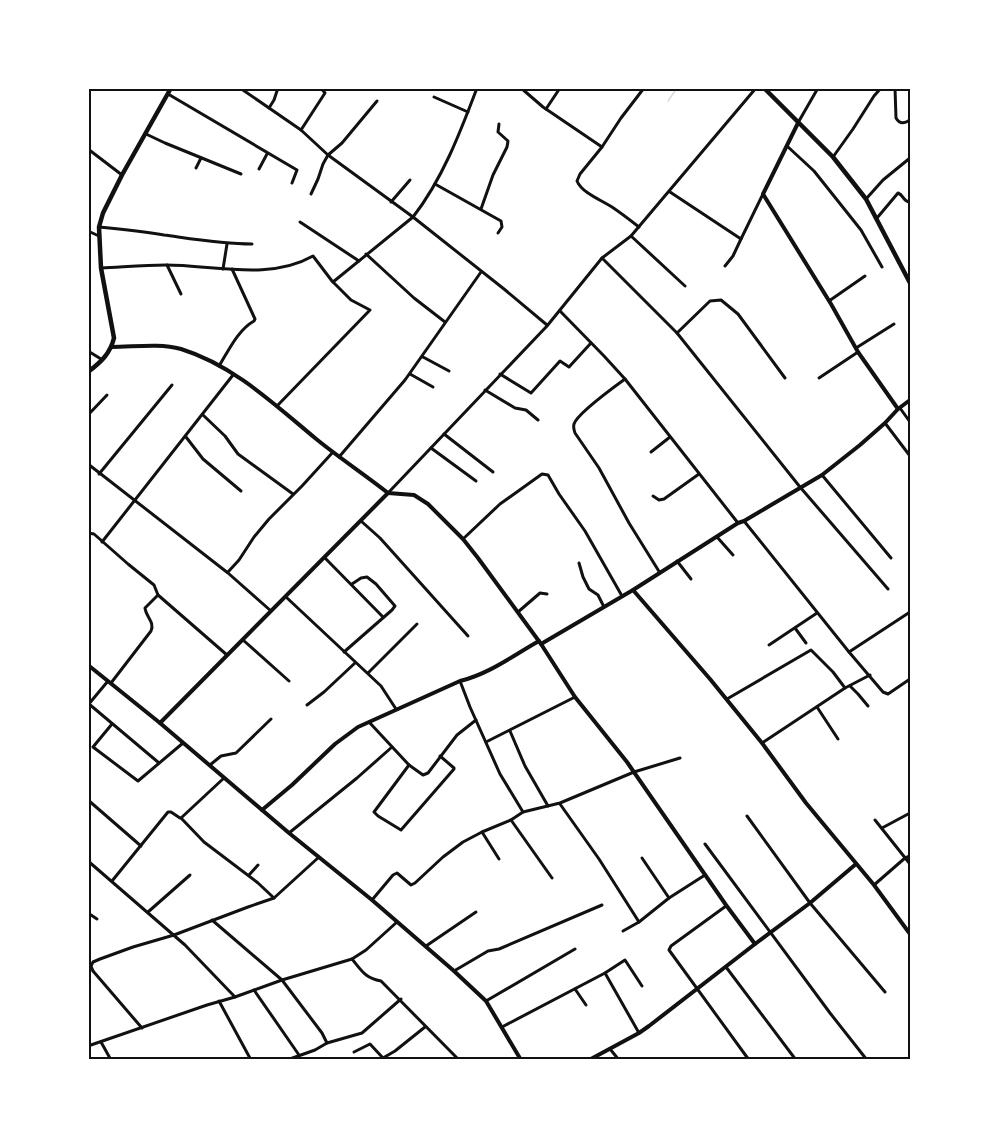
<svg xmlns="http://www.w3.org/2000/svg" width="999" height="1148" font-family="'Fira Sans Condensed',sans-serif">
<rect width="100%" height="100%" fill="#fff"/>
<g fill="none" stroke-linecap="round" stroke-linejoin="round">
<!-- stream -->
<polyline stroke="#d9d9d9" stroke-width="1.5" points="668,101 677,88"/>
<!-- minor -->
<g stroke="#111" stroke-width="3">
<polyline points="240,88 301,130 328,155 413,217 504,289 547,325"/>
<polyline points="521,88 543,107 602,147"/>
<path d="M895,88L896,118C900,125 905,123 910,120"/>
<polyline points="168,94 297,170 292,183"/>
<polyline points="434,97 468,112"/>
<polyline points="269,108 274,100 278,88"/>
<polyline points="546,109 560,88"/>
<polyline points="799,121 818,88"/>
<polyline points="301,130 325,93 321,88"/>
<polyline points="146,134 165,143 241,174"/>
<polyline points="787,146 814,171 861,230 882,267"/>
<polyline points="88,149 122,175"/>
<polyline points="833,157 853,129 874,96 881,88"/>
<polyline points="196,168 201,158"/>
<polyline points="259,169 267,154"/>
<polyline points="435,184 501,221 502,227 498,233"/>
<polyline points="670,192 741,239 763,194"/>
<polyline points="311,194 318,179 323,164 328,155 342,143 377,101"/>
<polyline points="866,199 883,180 910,158"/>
<polyline points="391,202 410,180"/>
<polyline points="481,209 493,175 507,147 508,141 498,132 499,124"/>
<path d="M877,218L898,193C904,195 903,202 910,202"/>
<polyline points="300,222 359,261"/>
<path d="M99,227C121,229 142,231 164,235C193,239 222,244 252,244"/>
<path d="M639,227C630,220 621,213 612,207C601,200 582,193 577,181L580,174L602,147L621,118L644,88"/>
<polyline points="88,231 99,236"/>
<polyline points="631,236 685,286"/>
<polyline points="366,254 414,298 445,322"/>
<polyline points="602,258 677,333 800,487 888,589"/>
<polyline points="167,265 181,294"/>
<polyline points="725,266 733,256 741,239"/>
<path d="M101,268C123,267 144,265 166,265C214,265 269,281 313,256L332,281L351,300L370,310L277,406"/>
<polyline points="223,269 227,244"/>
<path d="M333,282L413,217C442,180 460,133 477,88"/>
<polyline points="829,301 865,276"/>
<polyline points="560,311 604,356 625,379 738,523"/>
<polyline points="677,333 710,301 721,300 738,314 785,378"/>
<polyline points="856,348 894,324"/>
<polyline points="88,351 101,359"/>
<polyline points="423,357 449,371"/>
<path d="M219,366C229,350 238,330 254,321L255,319L232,269"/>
<polyline points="410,374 433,387"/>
<polyline points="500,374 531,393 560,361 569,367 591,343"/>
<polyline points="819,378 858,352"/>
<path d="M625,379C614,387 577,414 574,424C573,428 574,429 575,433L599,468L629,523L660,573"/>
<polyline points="485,390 515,408 526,410 538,420"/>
<polyline points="900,408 910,422"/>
<polyline points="88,415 107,395"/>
<polyline points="203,415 225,436 238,454 293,494"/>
<polyline points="885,423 910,456"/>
<polyline points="444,434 493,472"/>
<polyline points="186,437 203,459 241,491"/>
<polyline points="431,448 476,481"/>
<polyline points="651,452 670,437"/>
<polyline points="339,457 405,380 481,272"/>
<polyline points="88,464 228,573 271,611"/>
<polyline points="99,474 172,385"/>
<polyline points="822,475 891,558"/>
<polyline points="388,493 547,326 602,258 631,236 756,88"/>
<polyline points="653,496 659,500 664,499 699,474"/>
<polyline points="361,521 380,538 468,636"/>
<polyline points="744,521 849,652 883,692 888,694 910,679"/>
<polyline points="88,533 94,534 128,564 154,585 158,595 227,655"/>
<polyline points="717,537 733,555"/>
<polyline points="463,539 500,504 542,474 548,475 559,494 585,531 622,596"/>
<polyline points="102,542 233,375"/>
<polyline points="325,558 383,617"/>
<polyline points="677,561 691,579"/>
<polyline points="579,563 583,577 589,589 598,595 604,607"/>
<polyline points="228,572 239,560 254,537 269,519 302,486 333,452"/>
<polyline points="286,597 381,686 396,709"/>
<polyline points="518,612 540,593 547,594"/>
<polyline points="795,628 806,643"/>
<polyline points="243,640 289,681"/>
<polyline points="769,645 817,613"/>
<polyline points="344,652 392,610 395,606 376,584 367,577 361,578 352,584"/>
<polyline points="849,652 910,612"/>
<polyline points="368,673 417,624"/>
<polyline points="460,681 470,707 500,774 523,812"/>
<path d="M111,683L151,631C155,622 146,617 145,608L158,595"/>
<polyline points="850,686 858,694 868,706"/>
<polyline points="727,699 811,650 833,672 845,688"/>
<polyline points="89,704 159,763"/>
<polyline points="88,705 108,681"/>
<polyline points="307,705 324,692 355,663"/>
<polyline points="817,707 838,739"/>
<polyline points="369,722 409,765 423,775 428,773 457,735 476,720"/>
<polyline points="112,724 93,747 138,781 183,743"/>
<polyline points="510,731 525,766 548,806"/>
<polyline points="486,742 575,697"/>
<polyline points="762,743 845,688 870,675"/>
<polyline points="210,765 221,756 236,753 271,719"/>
<polyline points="409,765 374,812 378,816 401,830 454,769 454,768 440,756"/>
<polyline points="224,778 181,818 204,842 258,883 274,898"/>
<polyline points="88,800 141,846"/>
<polyline points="560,804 599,859 639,922"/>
<polyline points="747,816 810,903 885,992"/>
<polyline points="511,820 552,878"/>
<polyline points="875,820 910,864"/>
<polyline points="882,828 910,813"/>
<polyline points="482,832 499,859"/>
<polyline points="289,833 357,778 392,747"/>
<polyline points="705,844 830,1013 867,1060"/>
<polyline points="642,858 669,898"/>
<polyline points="88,861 185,945 235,997"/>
<polyline points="249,875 258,865"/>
<polyline points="112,881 168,812 171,812 180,818"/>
<polyline points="874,885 905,858 910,856"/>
<polyline points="372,900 393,875 397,873 411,885 415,883 443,857 463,842 482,832 511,820 523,812 560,803 634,772 680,758"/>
<polyline points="726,906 671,946 669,950 749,1060"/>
<polyline points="148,912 190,875"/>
<polyline points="88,913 97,919"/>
<polyline points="212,920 282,980 322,1033 327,1043 315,1050 287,1060"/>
<polyline points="623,931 639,922 669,898 705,875"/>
<polyline points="426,946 476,912"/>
<path d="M352,959C362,971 365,978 381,981L459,1060"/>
<polyline points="726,967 796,1060"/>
<polyline points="93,971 91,966 93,962 100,959 133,947 174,935 248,907 274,898 319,857"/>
<polyline points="93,971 142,1028"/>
<polyline points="454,971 488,951 499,949 602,905"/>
<polyline points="605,973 639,1033"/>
<polyline points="575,989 586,1005"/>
<polyline points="254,990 299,1055"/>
<polyline points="219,1001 251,1060"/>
<polyline points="486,1001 575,949"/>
<polyline points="502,1027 605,973 625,960 642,986"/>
<polyline points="101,1042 111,1060"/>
<polyline points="327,1043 362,1033 401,999"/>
<polyline points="88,1046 207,1005 235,997 282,980 352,959 366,950 397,922"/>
<polyline points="610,1049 619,1060"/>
<polyline points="354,1052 370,1044 383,1058"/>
<polyline points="383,1058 395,1051 425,1027"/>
</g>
<!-- tertiary -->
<g stroke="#111" stroke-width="4">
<polyline points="798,123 763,194 831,304 858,352 898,409"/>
<path d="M112,347C134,347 159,343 181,349C233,365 274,404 315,438C338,457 364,474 388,493"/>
<polyline points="388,493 414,495 428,504 463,539 478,558 541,644 575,697 627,762 726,905 755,944"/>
<polyline points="633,590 710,679 762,743 806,803 874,885 910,934"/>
<polyline points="541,644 633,590 738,523 744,521 822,475 860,445 885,423 898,409 910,400"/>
<polyline points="88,665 160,723 289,833 372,900 454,971 486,1001 521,1060"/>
<polyline points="160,723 388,493"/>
<path d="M262,810L292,785L335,744L358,727L460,681C489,674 514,655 539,641"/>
<polyline points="589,1060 639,1033 649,1026 755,944 810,903 856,864"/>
</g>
<!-- secondary -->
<polyline stroke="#111" stroke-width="4.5" points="764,88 833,157 866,199 910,283"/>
<!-- primary -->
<path stroke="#111" stroke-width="4.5" d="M88,372C101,362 110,354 114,338L101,268L99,227L103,213L122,175L171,88"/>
</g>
<!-- border -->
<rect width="999" height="1148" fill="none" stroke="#ffffff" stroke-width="180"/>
<rect x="90" y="90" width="819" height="968" fill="none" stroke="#111" stroke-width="2"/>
</svg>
